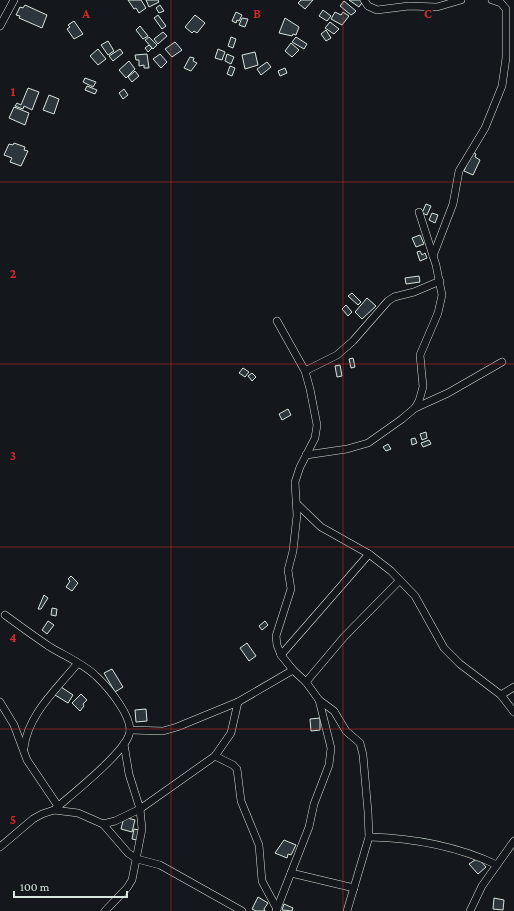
<svg xmlns="http://www.w3.org/2000/svg" width="514" height="911" font-family="'Crimson Pro',serif">
<rect width="100%" height="100%" fill="#14181c"/>
<!-- building -->
<g fill="#2c363c" stroke="#d8e6dc">
<polygon points="128,0 141,0 146,8 139,13 136,8 134,9"/>
<polygon points="146,0 158,0 159,2 149,7"/>
<polygon points="301,0 313,0 305,9 298,3"/>
<polygon points="349,0 364,0 359,7"/>
<polygon points="344,1 356,11 354,13 351,15 340,6"/>
<polygon points="25,5 47,15 42,28 19,18 20,16 16,15 20,7 23,8"/>
<polygon points="160,5 164,11 159,13 156,8"/>
<polygon points="323,10 331,16 327,21 319,16"/>
<polygon points="236,12 242,15 239,21 237,20 236,23 232,21"/>
<polygon points="335,12 341,15 343,12 349,16 342,25 331,19"/>
<polygon points="158,15 166,26 162,29 154,18"/>
<polygon points="195,15 205,23 197,33 194,31 192,33 185,27"/>
<polygon points="242,18 248,19 245,27 239,25"/>
<polygon points="285,18 299,27 296,35 293,34 292,36 279,33"/>
<polygon points="74,21 83,34 74,39 67,29 70,27 68,25"/>
<polygon points="330,22 339,29 334,34 325,28"/>
<polygon points="140,26 148,36 143,39 136,30"/>
<polygon points="326,30 331,38 326,41 321,34"/>
<polygon points="163,32 167,36 158,44 154,39"/>
<polygon points="149,37 157,45 153,49 145,40"/>
<polygon points="231,37 236,39 233,48 228,46"/>
<polygon points="296,37 307,44 304,49 292,42"/>
<polygon points="108,41 114,51 108,55 101,45"/>
<polygon points="175,42 182,50 172,57 165,49"/>
<polygon points="291,43 299,50 292,57 285,51"/>
<polygon points="149,45 152,48 148,52 145,48"/>
<polygon points="98,49 106,59 98,65 90,56"/>
<polygon points="120,49 123,53 113,61 109,56"/>
<polygon points="218,49 225,52 222,60 215,58"/>
<polygon points="255,52 258,65 245,69 242,55"/>
<polygon points="147,54 149,68 144,68 144,65 139,66 139,60 136,60 135,55"/>
<polygon points="160,54 167,62 161,68 153,59"/>
<polygon points="227,54 234,57 231,64 225,61"/>
<polygon points="190,57 194,58 193,61 197,63 191,71 184,68"/>
<polygon points="129,61 135,69 126,78 119,70"/>
<polygon points="267,62 271,67 261,75 257,69"/>
<polygon points="230,66 235,68 232,76 227,74"/>
<polygon points="285,68 287,73 280,76 278,71"/>
<polygon points="135,71 139,76 132,82 128,77"/>
<polygon points="85,78 96,82 93,87 83,82"/>
<polygon points="87,86 97,90 95,94 85,90"/>
<polygon points="28,88 39,92 32,110 24,106 23,109 15,106 17,103 21,105"/>
<polygon points="124,89 128,95 123,99 119,93"/>
<polygon points="49,95 59,99 54,114 43,110"/>
<polygon points="14,107 29,113 25,125 9,118"/>
<polygon points="14,143 25,147 24,150 28,151 21,166 10,162 12,158 4,155 9,144 13,145"/>
<polygon points="472,152 476,154 475,157 480,160 473,175 464,171"/>
<polygon points="426,204 431,206 427,215 422,213"/>
<polygon points="432,213 438,215 435,223 429,220"/>
<polygon points="420,235 424,244 416,247 412,238"/>
<polygon points="420,251 422,255 425,253 427,258 420,261 417,252"/>
<polygon points="419,276 420,282 406,284 405,278"/>
<polygon points="352,293 361,302 358,305 348,296"/>
<polygon points="367,298 376,306 362,319 355,312"/>
<polygon points="346,305 352,312 348,316 342,309"/>
<polygon points="353,358 355,367 351,368 349,359"/>
<polygon points="340,365 342,376 337,377 335,366"/>
<polygon points="243,368 249,372 245,377 239,373"/>
<polygon points="252,373 256,377 252,381 248,376"/>
<polygon points="288,409 291,415 282,420 279,414"/>
<polygon points="426,432 427,438 422,440 420,434"/>
<polygon points="415,438 417,443 412,445 411,439"/>
<polygon points="429,440 431,444 423,447 421,443"/>
<polygon points="388,444 391,449 386,451 383,447"/>
<polygon points="71,576 78,583 72,591 66,587 70,581 68,579"/>
<polygon points="44,595 48,598 41,609 38,609"/>
<polygon points="52,608 57,609 56,616 51,615"/>
<polygon points="48,621 54,625 47,634 42,630"/>
<polygon points="265,621 268,625 262,630 259,626"/>
<polygon points="247,643 256,656 249,661 240,648"/>
<polygon points="112,669 123,687 115,692 104,673"/>
<polygon points="61,687 73,695 68,703 55,695"/>
<polygon points="81,694 87,700 83,704 84,706 80,711 72,703"/>
<polygon points="146,709 147,721 136,722 135,710"/>
<polygon points="320,718 320,730 311,731 310,719"/>
<polygon points="124,817 135,820 132,832 121,829"/>
<polygon points="134,829 139,830 137,840 132,839"/>
<polygon points="284,840 296,845 291,855 288,854 287,858 275,853"/>
<polygon points="478,858 486,867 478,874 469,864"/>
<polygon points="258,897 268,903 264,909 265,911 256,911 252,909"/>
<polygon points="494,898 504,900 503,910 493,909"/>
<polygon points="284,904 293,908 292,911 282,910"/>
</g>
<g fill="none" stroke-linecap="round" stroke-linejoin="round">
<!-- minor casing -->
<g stroke="#d8e6dc" stroke-width="8">
<g id="minor">
<polyline points="364,0 368,6 377,10 409,6 437,7 461,0"/>
<polyline points="0,26 14,0"/>
<polyline points="433,256 453,204 459,171 485,128 502,86 506,58 506,9 501,3 492,0"/>
<polyline points="305,371 337,355 353,341 388,301 394,297 414,292 440,281"/>
<polyline points="415,408 448,393 502,362"/>
<polyline points="306,455 347,449 368,443 402,419 415,408 419,401 423,387 420,355 438,313 442,295 436,265 419,212"/>
<polyline points="297,504 321,527 369,554 391,571 415,596 444,648 460,664 501,695 514,712"/>
<path d="M5,615C20,626 35,637 50,647C65,656 84,664 96,676C108,687 135,719 129,735C122,755 71,795 54,810"/>
<polyline points="281,655 369,554"/>
<polyline points="306,682 344,637 400,580"/>
<polyline points="501,695 514,687"/>
<polyline points="319,700 334,711 346,731 360,743 363,755 368,812 369,837 347,911"/>
<polyline points="0,702 14,725 27,760 58,806"/>
<polyline points="130,730 163,731 177,727 238,702 293,670"/>
<path d="M24,748C28,714 57,689 77,664"/>
<polyline points="215,756 233,765 237,769 241,801 259,845 262,881 277,909"/>
<polyline points="103,824 115,821 140,809 215,756 231,733 238,702"/>
<path d="M369,837C412,838 457,846 497,865"/>
<polyline points="0,847 33,819 42,814 54,810 78,813 103,824 128,853 137,859 160,865 242,911"/>
<polyline points="291,873 354,888"/>
<polyline points="105,911 127,888 132,880 142,829 140,809 129,774 124,744"/>
<polyline points="276,911 309,827 314,804 329,765 331,748 319,700 306,682 293,670 281,655 277,645 276,636 291,589 288,570 293,551 297,515 295,482 300,467 315,438 317,425 310,389 305,371 277,321"/>
<polyline points="470,911 482,886 514,841"/>
</g>
</g>
<!-- minor -->
<use href="#minor" stroke="#14181c" stroke-width="7"/>
</g>
<!-- grid -->
<path fill="none" stroke="#d62828" stroke-width="1" stroke-opacity="0.55" d="M171,0V911M343,0V911M0,182H514M0,364H514M0,547H514M0,729H514"/>
<g font-size="13" text-anchor="middle" font-weight="bold" fill="#d62828" stroke="#14181c" stroke-width="3" stroke-linejoin="round" paint-order="stroke">
<text x="86" y="18">A</text>
<text x="257" y="18">B</text>
<text x="428" y="18">C</text>
<text x="13" y="96">1</text>
<text x="13" y="278">2</text>
<text x="13" y="460">3</text>
<text x="13" y="642">4</text>
<text x="13" y="824">5</text>
</g>
<!-- scale -->
<path d="M14 891v6h113v-6" fill="none" stroke="#d8e6dc" stroke-width="2"/>
<text x="20" y="891" font-size="12" fill="#d8e6dc" stroke="#14181c" stroke-width="3" paint-order="stroke">100 m</text>
</svg>
